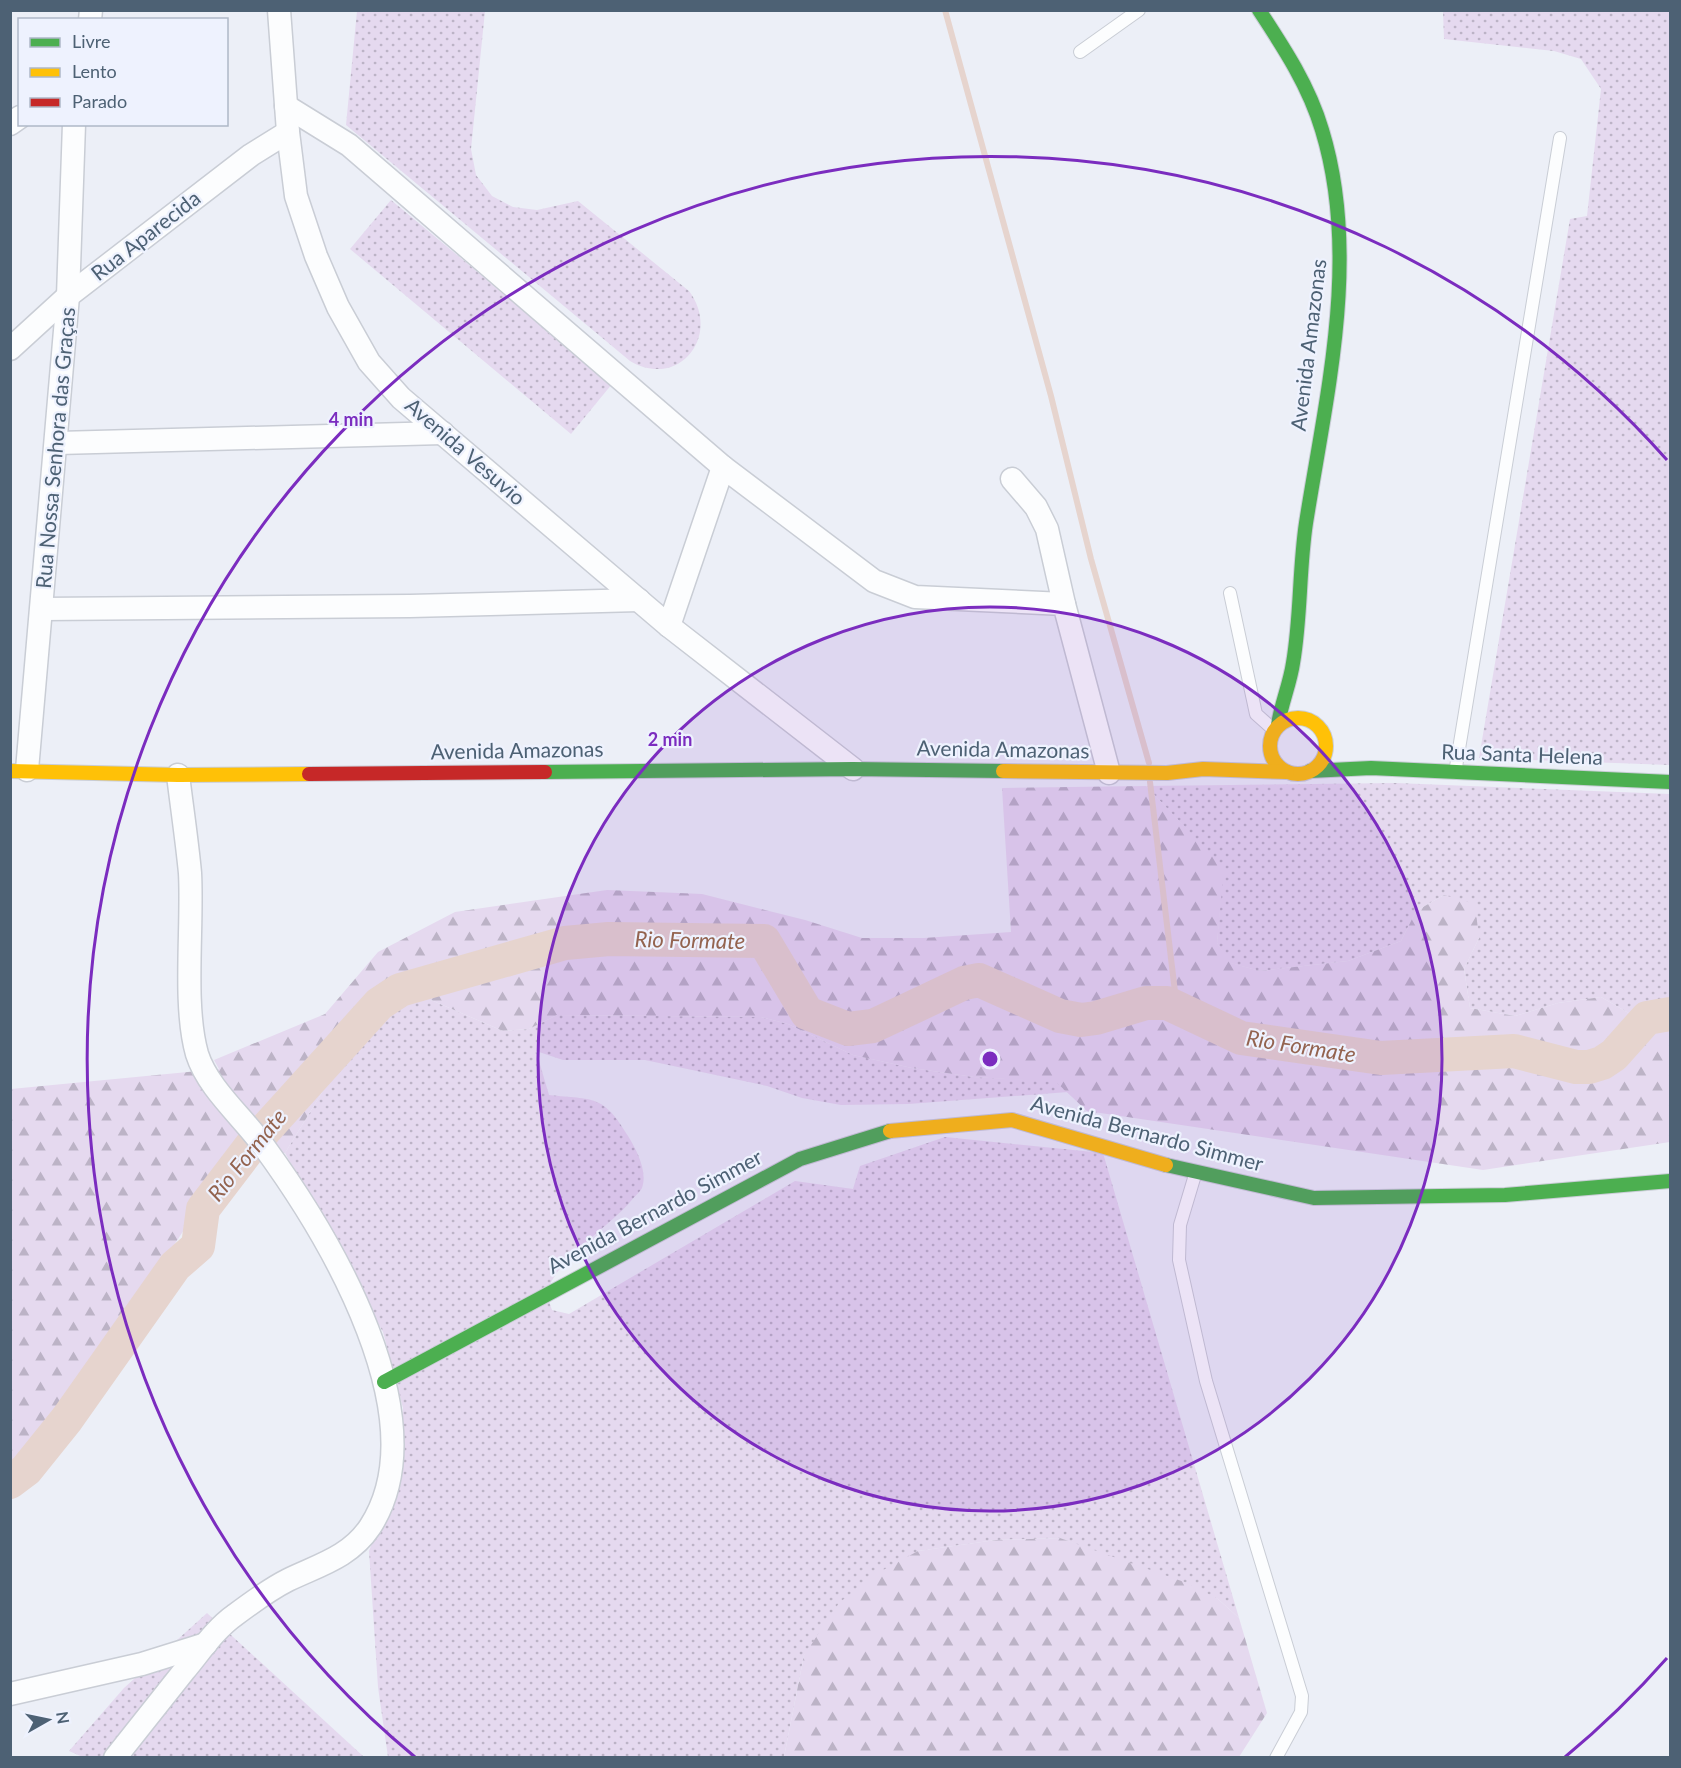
<svg xmlns="http://www.w3.org/2000/svg" width="1681" height="1768" font-family="Lato,sans-serif">
<defs>
<pattern id="grass-dots" width="8" height="8" patternUnits="userSpaceOnUse" patternTransform="scale(1.5)"><rect width="8" height="8" fill="#e5d9ef"/><path d="M2 2h.1M6 6h.1" fill="none" stroke="#bcb3c6" stroke-width="1.8" stroke-linecap="round"/></pattern>
<pattern id="forest-firs" width="22" height="20" patternUnits="userSpaceOnUse" patternTransform="scale(1.5)"><rect width="22" height="20" fill="#e5d9ef"/><path d="M5 1l3.5 6h-7zM16 11l3.5 6h-7z" fill="#bcb3c6"/></pattern>
</defs>
<rect width="100%" height="100%" fill="#eceff7"/>
<!-- grass -->
<g fill="url(#grass-dots)">
<path d="M357,11H485L471,149L476,175L492,196L513,207L537,210L578,201L689,291C722,335 679,390 630,361L346,125Z"/>
<polygon points="1443,11 1670,11 1670,765 1479,758 1570,219 1587,216 1601,89 1581,59 1554,51 1444,39"/>
<polygon points="391,200 612,384 571,434 350,249"/>
<polygon points="1396,783 1670,794 1670,1028 1651,1026 1601,997 1558,1003 1515,1016 1470,1008 1464,969 1479,938 1444,895 1416,911 1401,941 1348,961 1260,971 1230,963 1217,943 1223,868 1146,786"/>
<path d="M388,1000H431L503,1031L529,1029L557,1015L761,1017L788,1024L853,1055L912,1068L974,1077L1056,1081L1068,1092L908,1104L841,1105L802,1098L767,1086L645,1060H563L536,1051L549,1095C594,1100 603,1094 628,1136C636,1149 648,1171 642,1188C640,1192 633,1198 630,1202C611,1225 552,1263 548,1292C548,1298 550,1305 552,1310L569,1314L795,1181L853,1189L860,1166L945,1137L1103,1153L1239,1618L1218,1599L1060,1538L996,1540L918,1551L804,1655L784,1757H388L378,1687L369,1551L396,1482L403,1408L383,1332L285,1153L362,1027Z"/>
<polygon points="207,1613 364,1757 85,1758 69,1751 124,1688"/>
</g>
<!-- forest -->
<g fill="url(#forest-firs)">
<polygon points="1146,786 1224,868 1217,943 1231,963 1260,971 1348,961 1401,941 1416,911 1444,895 1475,904 1479,938 1464,969 1470,1008 1515,1016 1558,1003 1601,997 1651,1026 1670,1028 1670,1142 1483,1170 1087,1111 1056,1082 974,1077 912,1068 853,1055 788,1024 761,1017 557,1015 529,1029 503,1031 431,1000 388,1000 362,1027 285,1153 277,1154 254,1123 11,1494 11,1089 219,1069 214,1060 325,1014 378,952 455,912 607,890 702,894 805,920 862,938 924,938 1011,932 1002,788"/>
<polygon points="1060,1538 1187,1583 1218,1599 1239,1618 1267,1713 1239,1757 784,1757 804,1655 839,1603 874,1575 918,1551 996,1540"/>
</g>
<g fill="none" stroke-linecap="round" stroke-linejoin="round">
<!-- stream -->
<g stroke="#e6d4ce" stroke-width="6">
<polyline points="945,10 1051,396 1091,559 1149,763"/>
<polyline points="1150,782 1175,992 1170,1004"/>
</g>
<!-- river -->
<polyline stroke="#e6d4ce" stroke-width="34" points="10,1482 26,1470 67,1419 175,1266 198,1246 203,1209 254,1142 379,1004 400,990 565,943 609,939 764,941 807,1013 848,1029 873,1026 964,983 979,980 1060,1016 1081,1020 1096,1018 1146,1003 1167,1003 1241,1038 1381,1058 1514,1051 1576,1067 1589,1067 1602,1063 1614,1055 1647,1018 1670,1014"/>
<!-- lane casing -->
<g stroke="#c9cdd5" stroke-width="14">
<g id="lane">
<polyline points="1080,52 1139,10"/>
<polyline points="1230,593 1256,714 1274,730"/>
<polyline points="1455,773 1560,138"/>
<polyline points="1195,1175 1180,1225 1179,1260 1206,1381 1302,1696 1301,1712 1276,1758"/>
</g>
</g>
<!-- street casing -->
<g stroke="#c9cdd5" stroke-width="25">
<g id="street">
<polyline points="279,10 288,132 296,196 316,256 338,307 369,362 401,398 669,626 853,769"/>
<polyline points="90,20 91,10"/>
<polyline points="286,106 349,145 723,467"/>
<polyline points="10,124 20,117"/>
<polyline points="10,349 68,296 251,155 288,132"/>
<polyline points="58,443 443,433"/>
<polyline points="1012,479 1036,507 1047,529 1064,604"/>
<polyline points="42,609 410,606 639,600"/>
<polyline points="669,626 723,467 874,581 915,597 1064,604 1109,773"/>
<polyline points="27,770 68,296 74,124"/>
<polyline points="10,1694 142,1664 206,1644"/>
<path d="M115,1758C138,1729 161,1700 184,1671C200,1652 215,1629 235,1615C251,1603 270,1589 288,1580C319,1565 350,1557 370,1527C440,1419 329,1236 265,1148C244,1118 208,1089 197,1054C183,1005 193,926 190,873C187,841 182,808 178,775"/>
</g>
</g>
<!-- fast casing -->
<g stroke="#c9cdd6" stroke-width="16">
<g id="fast">
<path d="M1259,10C1284,48 1309,86 1322,130C1361,257 1326,396 1306,523C1299,569 1301,617 1293,663C1290,684 1281,704 1278,725"/>
<polyline points="1310,771 1371,768 1670,782"/>
<polyline points="545,772 853,769 1003,771"/>
<polyline points="1166,1165 1314,1198 1505,1195 1670,1181"/>
<polyline points="384,1382 800,1159 890,1131"/>
</g>
</g>
<!-- slow casing -->
<g stroke="#c9cdd6" stroke-width="16">
<g id="slow">
<circle cx="1298" cy="746" r="28"/>
<polyline points="10,771 178,775 309,774"/>
<polyline points="1003,771 1167,773 1203,769 1287,772"/>
<polyline points="890,1131 1012,1120 1166,1165"/>
</g>
</g>
<!-- jam casing -->
<g stroke="#c9cdd6" stroke-width="16">
<polyline id="jam" points="309,774 545,772"/>
</g>
<!-- lane -->
<use href="#lane" stroke="#fcfdfe" stroke-width="12"/>
<!-- street -->
<use href="#street" stroke="#fcfdfe" stroke-width="22"/>
<!-- fast -->
<use href="#fast" stroke="#4caf50" stroke-width="14"/>
<!-- slow -->
<use href="#slow" stroke="#ffc107" stroke-width="14"/>
<!-- jam -->
<use href="#jam" stroke="#c62828" stroke-width="14"/>
</g>
<!-- distance rings -->
<circle cx="990" cy="1059" r="452" fill="#7b2cbf" fill-opacity=".12"/>
<g fill="none" stroke="#7b2cbf" stroke-width="3">
<circle cx="990" cy="1059" r="452"/>
<path d="M1667 1658A904 904 0 0 1 1565 1757M415 1757A904 904 0 1 1 1667 460"/>
</g>
<g text-anchor="middle" stroke-width="4.5" stroke-linejoin="round" paint-order="stroke">
<!-- street labels -->
<g font-size="21" fill="#4d6174" stroke="#eef2fe">
<text transform="translate(146 236) rotate(-38)" y="7">Rua Aparecida</text>
<text transform="translate(1309 345) rotate(-83)" y="7">Avenida Amazonas</text>
<text transform="translate(56 448) rotate(-85)" y="7">Rua Nossa Senhora das Graças</text>
<text transform="translate(465 452) rotate(41)" y="7">Avenida Vesuvio</text>
<text transform="translate(1003 750) rotate(1)" y="7">Avenida Amazonas</text>
<text transform="translate(517 751) rotate(-1)" y="7">Avenida Amazonas</text>
<text transform="translate(1522 755) rotate(2)" y="7">Rua Santa Helena</text>
<text transform="translate(1147 1134) rotate(15)" y="7">Avenida Bernardo Simmer</text>
<text transform="translate(655 1212) rotate(-28)" y="7">Avenida Bernardo Simmer</text>
</g>
<!-- water labels -->
<g font-size="22" font-style="italic" fill="#93634f" stroke="#eef2fe">
<text transform="translate(690 940) rotate(1)" y="8">Rio Formate</text>
<text transform="translate(1301 1046) rotate(9)" y="8">Rio Formate</text>
<text transform="translate(247 1155) rotate(-51)" y="8">Rio Formate</text>
</g>
</g>
<circle cx="990" cy="1059" r="9" fill="#7b2cbf" stroke="#eef2fe" stroke-width="3"/>
<g font-size="18" text-anchor="middle" font-weight="bold" fill="#7b2cbf" stroke="#eef2fe" stroke-width="4.5" stroke-linejoin="round" paint-order="stroke">
<text x="351" y="426">4 min</text>
<text x="670" y="746">2 min</text>
</g>
<!-- border -->
<rect width="1681" height="1768" fill="none" stroke="#4d6174" stroke-width="24"/>
<!-- legend -->
<rect x="18" y="18" width="210" height="108" fill="#eef2fe" stroke="#aeb8c7" stroke-width="1.5"/>
<rect x="30" y="38" width="30" height="9" fill="#4caf50" stroke="#aeb8c7" stroke-width="1.5"/>
<text x="72" y="48" font-size="18" fill="#4d6174">Livre</text>
<rect x="30" y="68" width="30" height="9" fill="#ffc107" stroke="#aeb8c7" stroke-width="1.5"/>
<text x="72" y="78" font-size="18" fill="#4d6174">Lento</text>
<rect x="30" y="98" width="30" height="9" fill="#c62828" stroke="#aeb8c7" stroke-width="1.5"/>
<text x="72" y="108" font-size="18" fill="#4d6174">Parado</text>
<!-- north arrow -->
<g transform="translate(48 1720) rotate(81)" stroke="#eef2fe" stroke-width="4.5" paint-order="stroke">
<path d="M0-4.5L10 22L0 15L-10 22Z" fill="#4d6174"/>
<text y="-9" font-size="16" font-weight="bold" text-anchor="middle" fill="#4d6174">N</text>
</g>
</svg>
